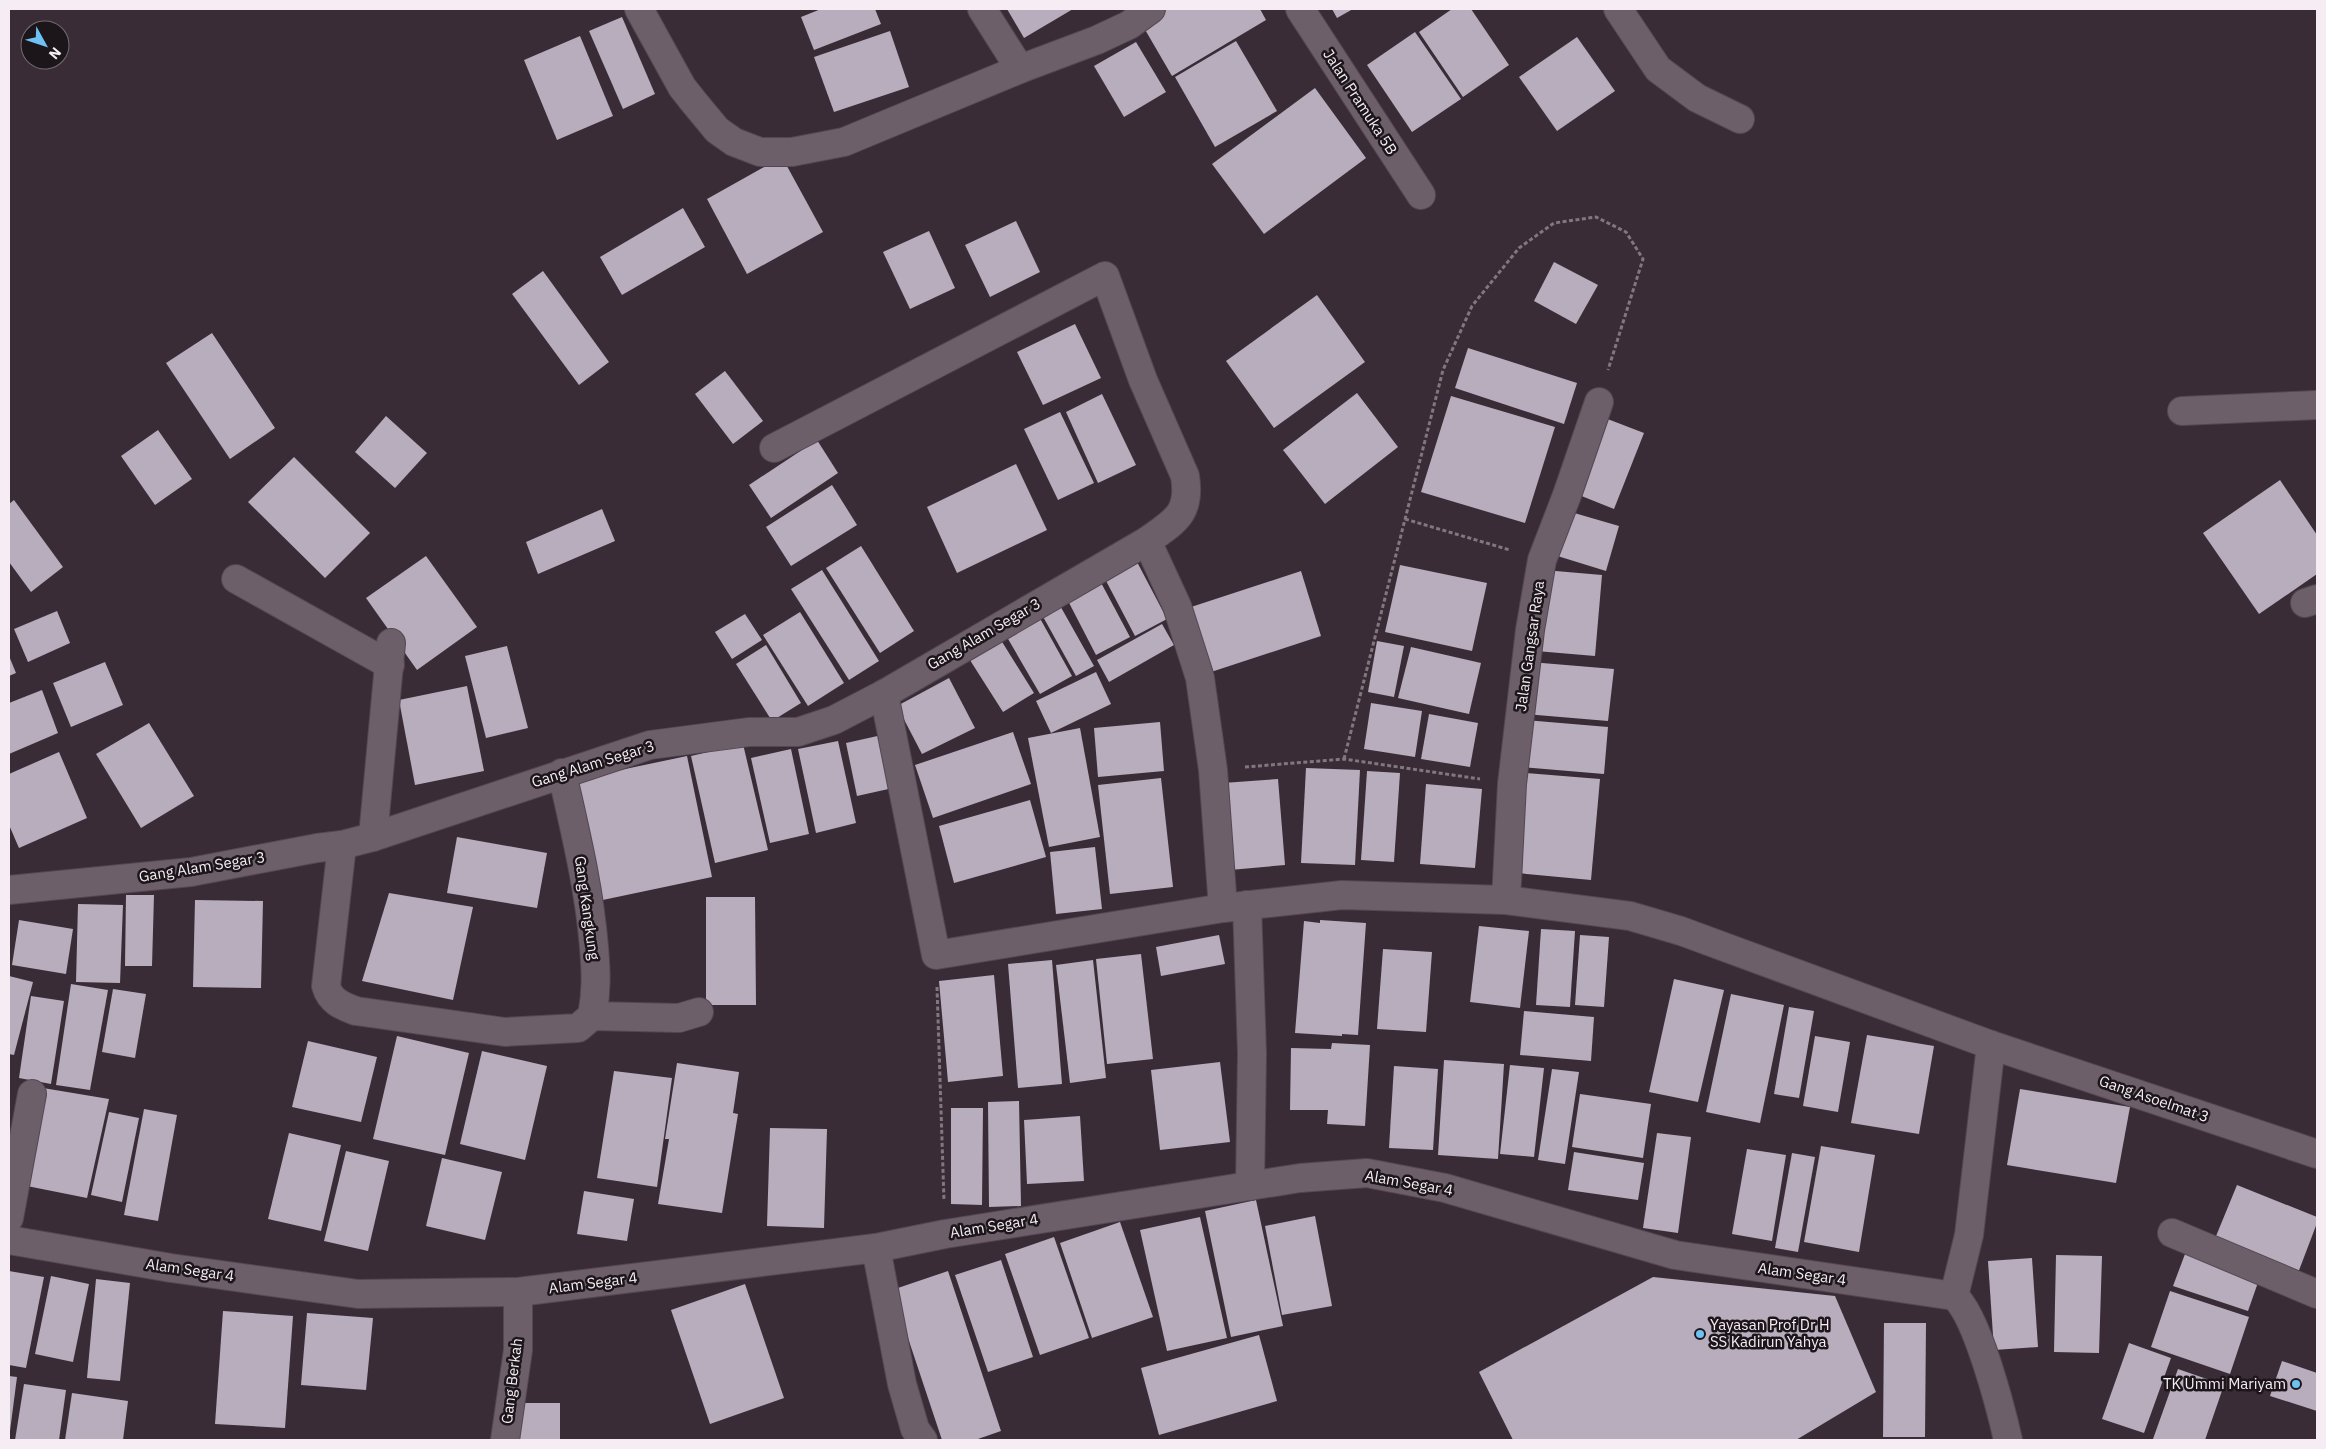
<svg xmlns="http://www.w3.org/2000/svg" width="2326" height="1449" font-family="'IBM Plex Sans',sans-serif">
<rect width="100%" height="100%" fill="#392c36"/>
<!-- building -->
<g fill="#b7adbd">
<polygon points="821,9 875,9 881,24 814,50 801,17"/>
<polygon points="1007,9 1073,9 1024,38"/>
<polygon points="1162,9 1260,9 1266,20 1172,76 1140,21"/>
<polygon points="1332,9 1353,9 1337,18"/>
<polygon points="1452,9 1471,9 1509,65 1463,97 1419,32"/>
<polygon points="622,17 655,94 623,109 589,31"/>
<polygon points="890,31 909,87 834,112 814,57"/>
<polygon points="1415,32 1461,99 1412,132 1367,65"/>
<polygon points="580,36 613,116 557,140 524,60"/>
<polygon points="1577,37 1615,91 1557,131 1519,77"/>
<polygon points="1236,41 1277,111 1215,147 1175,77"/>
<polygon points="1136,42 1166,92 1124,117 1094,66"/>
<polygon points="1315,88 1366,158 1264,234 1212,164"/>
<polygon points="782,157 823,232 747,274 707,199"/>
<polygon points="683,208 705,247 622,295 600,257"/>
<polygon points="1016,221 1040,272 990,297 965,245"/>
<polygon points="929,231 955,288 910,309 883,252"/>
<polygon points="1554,262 1598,285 1576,324 1534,301"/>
<polygon points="543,271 609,362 579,385 512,294"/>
<polygon points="1317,295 1365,362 1274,428 1226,361"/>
<polygon points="1075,324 1101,378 1043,405 1017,352"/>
<polygon points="212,333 275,428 230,459 166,363"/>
<polygon points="1468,348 1577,383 1564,424 1455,388"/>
<polygon points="725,371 763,421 733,444 695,394"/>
<polygon points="1357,393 1398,447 1325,504 1283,450"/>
<polygon points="1102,394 1136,465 1098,483 1066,412"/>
<polygon points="1451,396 1555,427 1525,523 1421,492"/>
<polygon points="1060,412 1094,483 1058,500 1024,429"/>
<polygon points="386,416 427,453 395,488 355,452"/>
<polygon points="1605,418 1644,433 1614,509 1574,493"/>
<polygon points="158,430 192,479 155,505 121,456"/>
<polygon points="817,440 838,473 771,518 749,485"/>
<polygon points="294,457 370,533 325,578 248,502"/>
<polygon points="1016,464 1047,530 957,573 927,507"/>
<polygon points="2280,480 2317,535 2317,574 2259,614 2203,533"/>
<polygon points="832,485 857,525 791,566 766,527"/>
<polygon points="14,500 63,567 31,592 9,562 9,504"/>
<polygon points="602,509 615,541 538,574 526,542"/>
<polygon points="1564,510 1619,526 1606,571 1551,554"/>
<polygon points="861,546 914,631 880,653 826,568"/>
<polygon points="426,556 477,627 417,670 366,598"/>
<polygon points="1136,560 1167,619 1135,636 1104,577"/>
<polygon points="1400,565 1487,583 1472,651 1385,632"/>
<polygon points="822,570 879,661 849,680 791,589"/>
<polygon points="1544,570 1602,575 1595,656 1536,651"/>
<polygon points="1301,571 1321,636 1208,673 1188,608"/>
<polygon points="1098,577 1130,637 1096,655 1065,595"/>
<polygon points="1058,602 1094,666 1076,676 1041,613"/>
<polygon points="57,611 70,643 28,662 14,629"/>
<polygon points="800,612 844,683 808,706 763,635"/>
<polygon points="1037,613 1072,676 1040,694 1004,632"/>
<polygon points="745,614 762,640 732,659 715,632"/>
<polygon points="1162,624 1174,645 1109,682 1097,660"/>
<polygon points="999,637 1034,693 1003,712 968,657"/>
<polygon points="1377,641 1404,646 1394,697 1368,692"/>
<polygon points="766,645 801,703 772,721 736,664"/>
<polygon points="507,646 528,728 486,738 465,656"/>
<polygon points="1411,647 1481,663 1469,714 1398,698"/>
<polygon points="9,656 16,673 9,676"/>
<polygon points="105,662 123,705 71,727 53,683"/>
<polygon points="1530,662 1614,669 1608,721 1525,714"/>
<polygon points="1096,672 1111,704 1051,733 1036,701"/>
<polygon points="949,678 975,728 922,754 897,706"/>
<polygon points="467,686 484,771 415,785 399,700"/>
<polygon points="42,690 58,733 9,754 9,703"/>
<polygon points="1371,703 1422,711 1415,757 1364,749"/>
<polygon points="1429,714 1478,723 1470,767 1421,759"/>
<polygon points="1525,720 1608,727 1604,774 1520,767"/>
<polygon points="1160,722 1164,771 1098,777 1094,728"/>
<polygon points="149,723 194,796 141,828 96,754"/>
<polygon points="1080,728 1100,837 1049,847 1028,738"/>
<polygon points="1013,732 1031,784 933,818 915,765"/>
<polygon points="882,735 893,788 857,796 846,743"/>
<polygon points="838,741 856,823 816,833 798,749"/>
<polygon points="743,744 768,850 715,863 691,756"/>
<polygon points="791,749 809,834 770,843 751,758"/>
<polygon points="59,752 87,818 19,848 9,825 9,774"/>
<polygon points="687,756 712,877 598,901 573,780"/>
<polygon points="1306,768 1360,770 1355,865 1301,863"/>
<polygon points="1367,771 1400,773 1394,862 1361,860"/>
<polygon points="1526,773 1600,779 1591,880 1517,873"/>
<polygon points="1161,778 1173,887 1110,894 1098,785"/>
<polygon points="1278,779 1285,865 1230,870 1223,783"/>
<polygon points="1426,784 1482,789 1475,868 1420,864"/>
<polygon points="1030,800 1046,857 954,883 939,826"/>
<polygon points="457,837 547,853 537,908 447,893"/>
<polygon points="1095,847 1102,909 1056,914 1050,852"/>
<polygon points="389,893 473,907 453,1000 362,981"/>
<polygon points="126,895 154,895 152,966 125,966"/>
<polygon points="706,897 755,897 756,1005 706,1005"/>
<polygon points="195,900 263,901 261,988 193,987"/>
<polygon points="78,904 123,905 120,983 76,982"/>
<polygon points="19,920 73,929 66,974 12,965"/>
<polygon points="1320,920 1366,923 1358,1035 1342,1034 1342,1036 1295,1033 1304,921 1320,923"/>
<polygon points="1479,926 1529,931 1520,1008 1470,1002"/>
<polygon points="1541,929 1575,931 1570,1007 1536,1005"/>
<polygon points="1219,935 1225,964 1161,976 1156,947"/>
<polygon points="1580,935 1609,937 1604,1007 1575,1005"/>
<polygon points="1383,949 1432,952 1426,1032 1377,1029"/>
<polygon points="1141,954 1153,1059 1107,1064 1096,959"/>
<polygon points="1052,960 1062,1084 1018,1088 1008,964"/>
<polygon points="1093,960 1106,1078 1070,1083 1056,965"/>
<polygon points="994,975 1003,1076 948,1082 939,981"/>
<polygon points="9,976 33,982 14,1055 9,1054"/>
<polygon points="1674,979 1724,990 1698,1102 1649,1092"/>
<polygon points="71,984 108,990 90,1090 56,1085"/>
<polygon points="113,989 146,994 135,1058 102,1052"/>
<polygon points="1731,994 1784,1005 1760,1123 1706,1112"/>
<polygon points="31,996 64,1001 51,1084 19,1078"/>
<polygon points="1789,1007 1814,1011 1799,1098 1774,1094"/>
<polygon points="1524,1011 1594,1017 1591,1061 1520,1055"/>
<polygon points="1867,1035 1934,1046 1919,1134 1851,1123"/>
<polygon points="397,1036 469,1053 445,1155 373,1139"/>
<polygon points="1815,1036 1850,1042 1838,1112 1803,1106"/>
<polygon points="308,1041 377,1057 361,1122 292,1107"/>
<polygon points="1332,1043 1370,1045 1365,1126 1327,1124 1328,1110 1290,1110 1291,1048 1331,1049"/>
<polygon points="482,1051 547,1066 525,1160 460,1144"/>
<polygon points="1444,1060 1504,1064 1498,1159 1438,1155"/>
<polygon points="1220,1062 1230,1142 1160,1150 1151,1070"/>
<polygon points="677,1063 739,1072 733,1113 738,1114 722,1213 658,1204 669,1139 665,1139"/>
<polygon points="1510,1065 1544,1068 1534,1157 1500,1154"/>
<polygon points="1394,1066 1438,1069 1433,1150 1389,1148"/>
<polygon points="1552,1069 1579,1072 1565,1164 1538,1160"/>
<polygon points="614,1071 672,1078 657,1187 597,1178"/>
<polygon points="43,1088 109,1099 87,1198 22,1185"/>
<polygon points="2020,1089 2130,1107 2116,1183 2007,1165"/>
<polygon points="1580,1094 1651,1104 1643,1158 1572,1147"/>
<polygon points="1019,1101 1021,1206 989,1207 988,1102"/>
<polygon points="951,1108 983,1108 982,1205 951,1204"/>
<polygon points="144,1109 177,1115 158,1221 124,1215"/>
<polygon points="109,1112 139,1118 122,1202 91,1195"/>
<polygon points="1080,1116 1084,1181 1027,1184 1024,1120"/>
<polygon points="770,1128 827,1129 824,1228 767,1226"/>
<polygon points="289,1133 341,1145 321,1231 268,1219"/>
<polygon points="1657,1133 1691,1137 1678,1233 1643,1228"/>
<polygon points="1821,1146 1875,1155 1859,1252 1804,1242"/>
<polygon points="1747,1149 1786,1155 1772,1241 1732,1234"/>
<polygon points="346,1151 389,1161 368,1251 324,1241"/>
<polygon points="1574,1152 1644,1163 1638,1200 1568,1190"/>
<polygon points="1792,1153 1815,1157 1798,1252 1775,1248"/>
<polygon points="442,1158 502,1172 485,1240 426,1226"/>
<polygon points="2237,1185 2317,1217 2317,1223 2298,1273 2214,1241"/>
<polygon points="584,1191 634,1199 627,1241 577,1234"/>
<polygon points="1256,1200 1283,1326 1231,1337 1205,1211"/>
<polygon points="1315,1216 1332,1306 1282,1315 1265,1226"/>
<polygon points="1200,1217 1227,1338 1167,1351 1140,1230"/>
<polygon points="1120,1222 1153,1317 1092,1338 1060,1243"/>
<polygon points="1054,1237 1089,1338 1040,1355 1005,1254"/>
<polygon points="2188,1246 2262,1271 2248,1311 2173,1286"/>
<polygon points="2056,1255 2102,1256 2099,1353 2054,1352"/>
<polygon points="2032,1258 2038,1347 1994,1350 1988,1261"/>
<polygon points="1001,1260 1033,1357 988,1372 955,1275"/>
<polygon points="9,1271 44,1277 26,1368 9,1365"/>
<polygon points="948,1271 1001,1431 975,1440 942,1440 892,1290"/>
<polygon points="51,1276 89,1284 73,1362 35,1354"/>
<polygon points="1653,1277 1835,1296 1876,1392 1796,1440 1513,1440 1479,1372"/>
<polygon points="96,1279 130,1283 120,1381 87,1378"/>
<polygon points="745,1284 784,1398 710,1424 671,1310"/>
<polygon points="2170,1291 2249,1317 2230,1374 2151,1347"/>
<polygon points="223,1311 293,1316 285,1428 215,1424"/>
<polygon points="307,1313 373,1318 366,1390 301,1385"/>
<polygon points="1884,1323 1926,1323 1925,1437 1883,1437"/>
<polygon points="1259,1335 1277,1401 1159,1435 1141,1368"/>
<polygon points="2129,1343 2171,1358 2144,1433 2102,1419"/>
<polygon points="2282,1361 2317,1373 2317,1411 2270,1396"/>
<polygon points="2178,1369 2224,1385 2205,1440 2153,1439"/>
<polygon points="9,1376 17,1377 10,1431 9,1431"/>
<polygon points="24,1384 66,1390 59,1440 15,1440"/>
<polygon points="72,1393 128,1401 123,1440 65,1440"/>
<rect x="519" y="1403" width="41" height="37"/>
</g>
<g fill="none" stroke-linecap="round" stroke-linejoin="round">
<!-- minor casing -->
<g stroke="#534851" stroke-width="30">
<g id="minor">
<polyline points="639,9 682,87 693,101 717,130 734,142 760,152 792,152 844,142 1020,69 1097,40 1129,25 1151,9"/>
<polyline points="982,9 1020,69"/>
<polyline points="1300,9 1421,195"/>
<polyline points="1618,9 1658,69 1697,98 1740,119"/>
<polyline points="2182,411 2317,405"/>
<polyline points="1147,541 1177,606 1200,678 1213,770 1223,908"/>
<polyline points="236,579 390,665"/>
<polyline points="2305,603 2317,599"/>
<polyline points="884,694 936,955 1223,908 1342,895 1506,900 1630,916 1681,931 1991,1045 2317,1154"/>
<path d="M562,773C575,831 589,887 594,947C596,972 597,990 592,1016"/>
<polyline points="373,837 391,643"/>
<path d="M342,845L326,986C330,1001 342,1006 356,1011L505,1032L578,1028L592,1016L679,1018L699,1012"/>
<path d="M9,890L191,872L317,848L342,845L373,837L650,745L749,732H798L834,720L884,694L1147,541C1175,521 1191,514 1185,476L1143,380L1105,276L774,448"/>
<polyline points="1506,900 1512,784 1530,630 1542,560 1567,495 1599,402"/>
<polyline points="1247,905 1252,1053 1250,1186"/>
<polyline points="9,1218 32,1094"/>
<polyline points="2172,1233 2317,1294"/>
<path d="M9,1240L171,1268L358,1294L518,1292L876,1248L945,1234L1300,1178L1367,1173L1445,1188L1675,1255L1954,1296C1977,1315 2001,1409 2008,1440"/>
<polyline points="876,1248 902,1384 915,1429 923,1440"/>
<polyline points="1954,1296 1969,1235 1991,1045"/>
<polyline points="505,1440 518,1350 518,1292"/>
</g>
</g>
<!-- path -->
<g stroke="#82767f" stroke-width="3" stroke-dasharray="4 2.5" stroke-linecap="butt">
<polyline points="1405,519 1510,550"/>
<polyline points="1344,759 1443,370 1472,306 1519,248 1554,223 1596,217 1626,232 1643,259 1608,370"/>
<polyline points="1245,767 1344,759 1480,779"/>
<polyline points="937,987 944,1201"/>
</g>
<!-- minor -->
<use href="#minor" stroke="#6d5f6a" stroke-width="28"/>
</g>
<!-- markers -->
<g fill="#6dc2f3" stroke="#1c161b" stroke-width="2">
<circle cx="1700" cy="1334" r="5"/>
<circle cx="2296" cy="1384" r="5"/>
</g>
<g text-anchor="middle" stroke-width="5" stroke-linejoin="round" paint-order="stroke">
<!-- street labels -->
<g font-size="15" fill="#f6edf4" stroke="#1c161b">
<text transform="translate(1360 102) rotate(57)" y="5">Jalan Pramuka 5B</text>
<text transform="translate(984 634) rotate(-30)" y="5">Gang Alam Segar 3</text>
<text transform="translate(1530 646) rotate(-82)" y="5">Jalan Gangsar Raya</text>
<text transform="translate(593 764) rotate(-17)" y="5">Gang Alam Segar 3</text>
<text transform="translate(202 867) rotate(-9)" y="5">Gang Alam Segar 3</text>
<text transform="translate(587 908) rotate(82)" y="5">Gang Kangkung</text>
<text transform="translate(2154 1099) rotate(19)" y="5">Gang Asoelmat 3</text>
<text transform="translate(1409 1183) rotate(10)" y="5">Alam Segar 4</text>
<text transform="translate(994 1226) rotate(-9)" y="5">Alam Segar 4</text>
<text transform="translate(190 1270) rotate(8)" y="5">Alam Segar 4</text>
<text transform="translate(1802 1274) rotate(8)" y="5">Alam Segar 4</text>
<text transform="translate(593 1283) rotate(-7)" y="5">Alam Segar 4</text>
<text transform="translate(512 1381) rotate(-83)" y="5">Gang Berkah</text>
</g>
<!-- poi labels -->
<g font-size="15" fill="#f6edf4" stroke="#1c161b" text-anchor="start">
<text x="1710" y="1330">Yayasan Prof Dr H<tspan x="1710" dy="17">SS Kadirun Yahya</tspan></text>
<text x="2286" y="1389" text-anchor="end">TK Ummi Mariyam</text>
</g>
</g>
<!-- border -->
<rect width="2326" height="1449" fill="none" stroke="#f6edf4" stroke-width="20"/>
<!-- north arrow -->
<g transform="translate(45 45) rotate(130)"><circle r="24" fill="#1c161b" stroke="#736c72"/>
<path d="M0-4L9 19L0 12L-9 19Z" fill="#6dc2f3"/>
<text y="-8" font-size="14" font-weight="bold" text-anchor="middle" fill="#f6edf4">N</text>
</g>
</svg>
